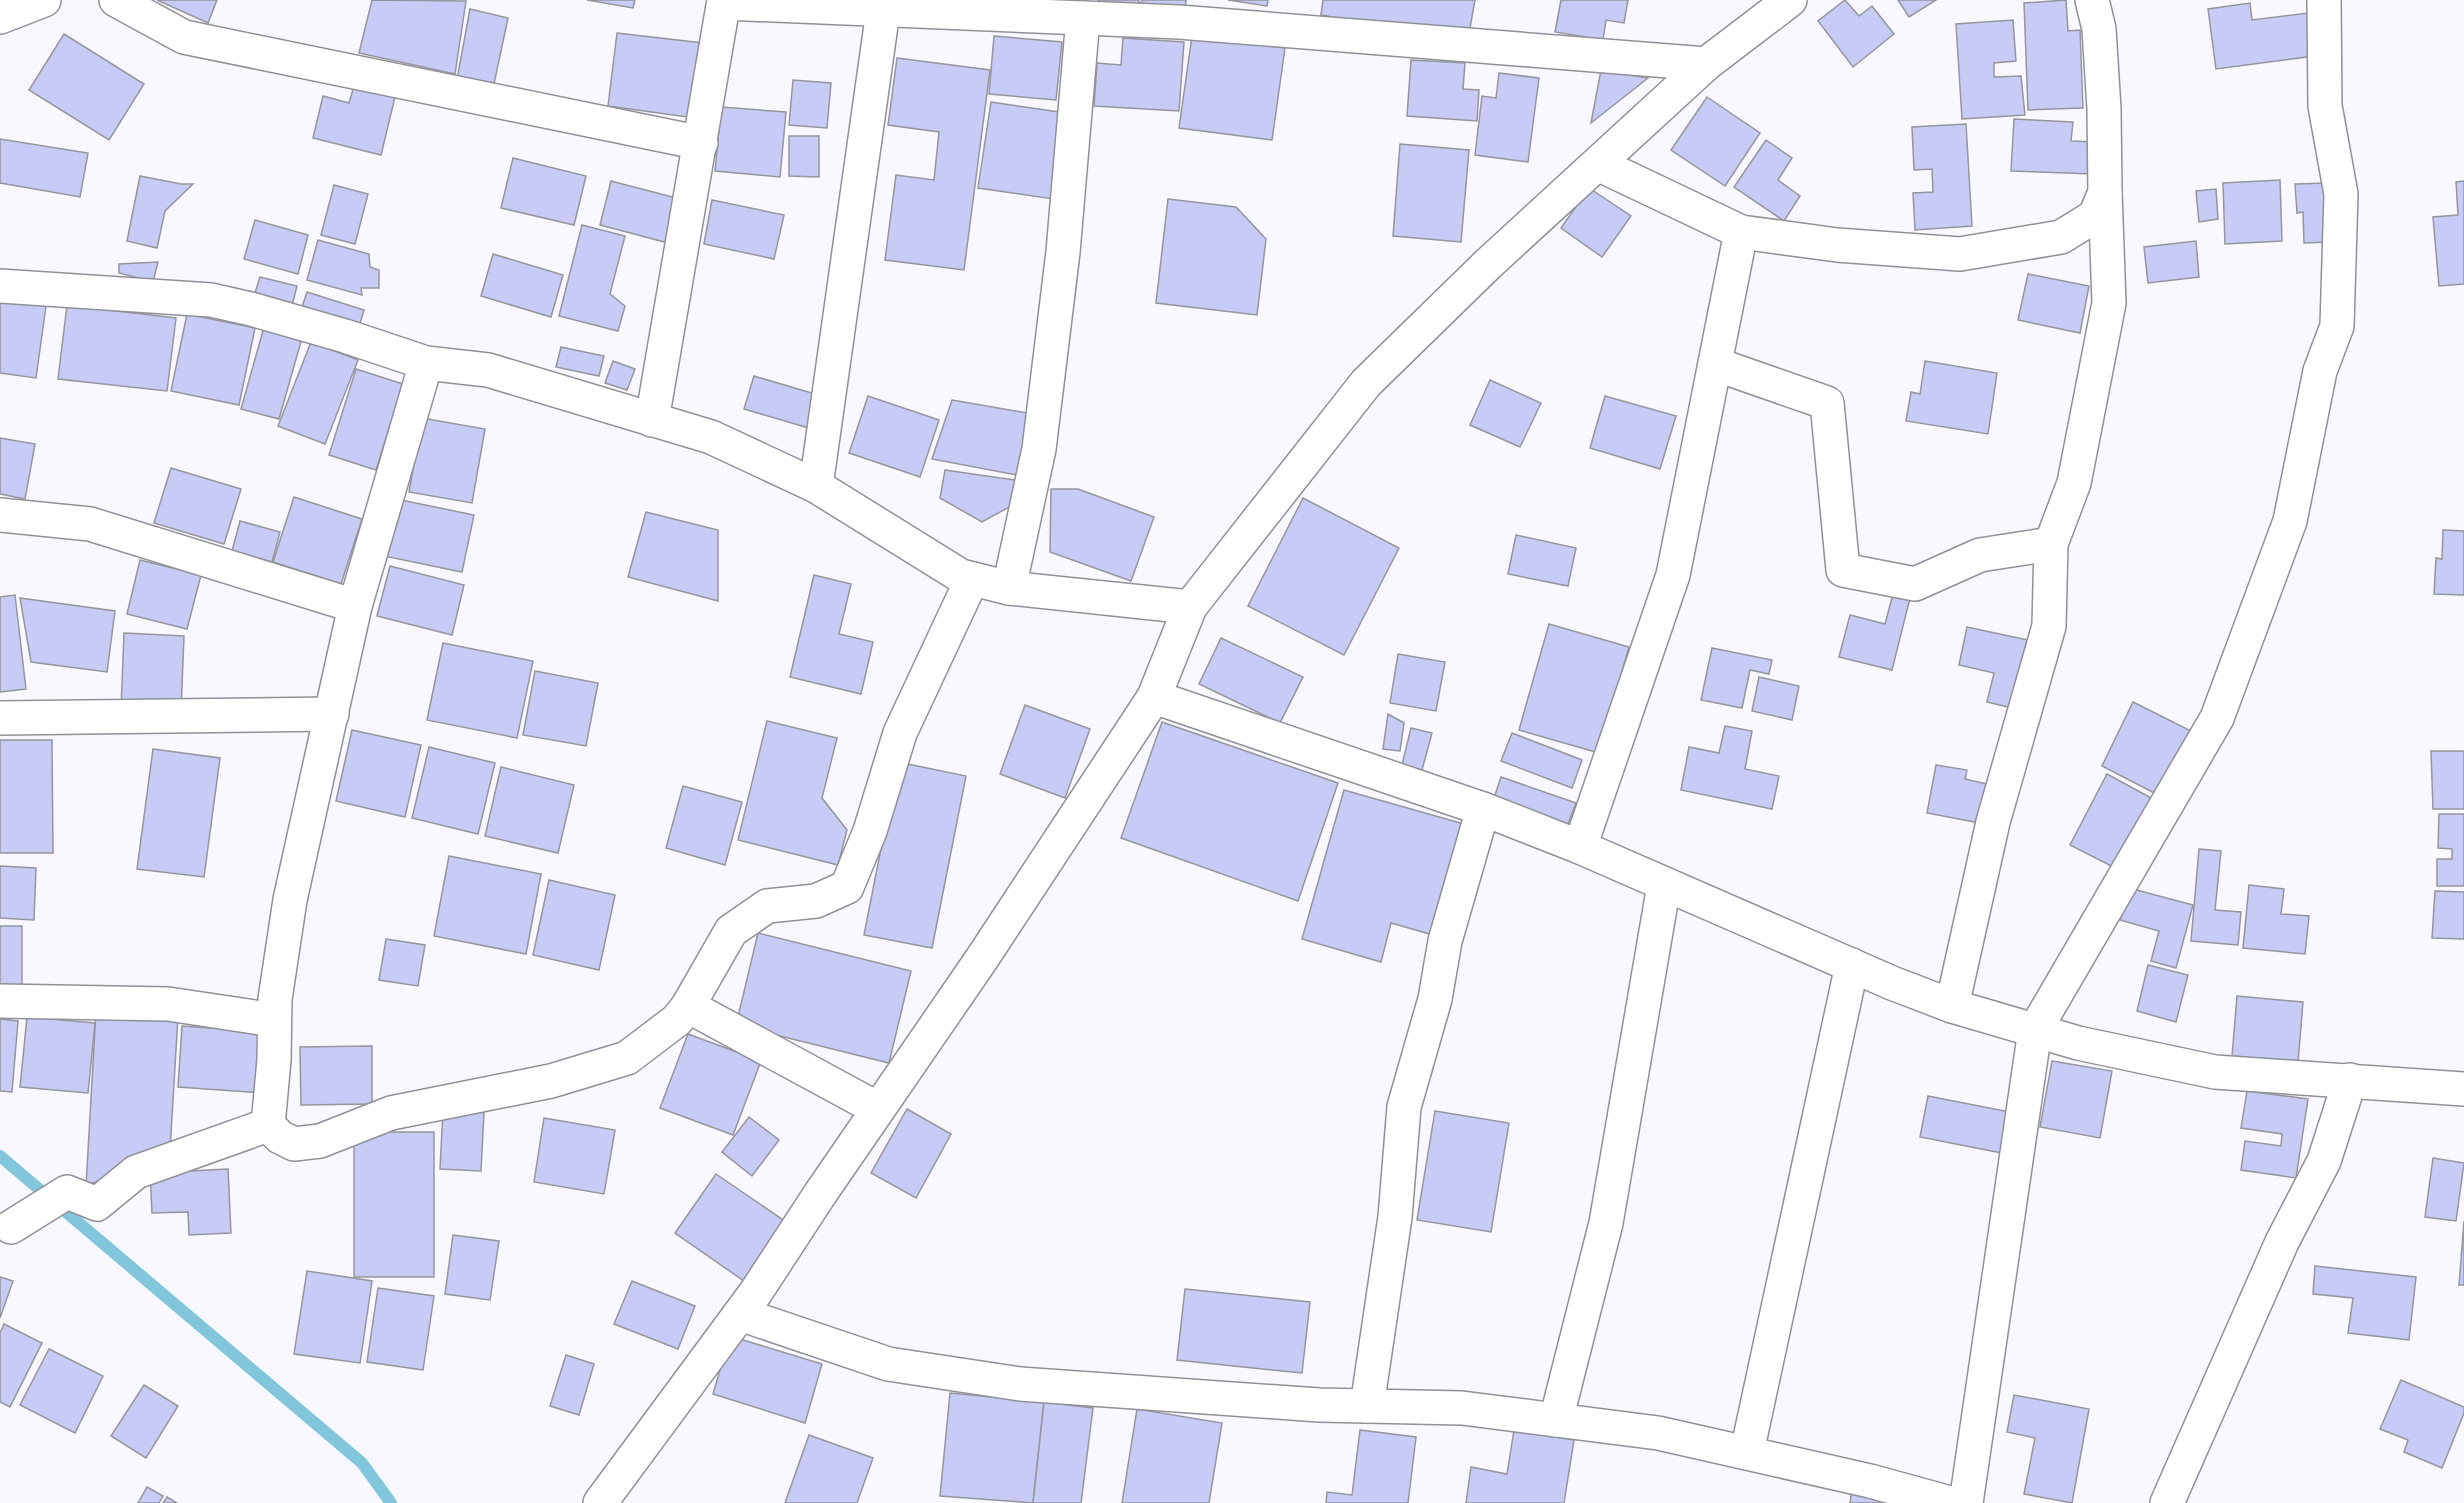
<svg xmlns="http://www.w3.org/2000/svg" width="2464" height="1503" font-family="Poppins,sans-serif">
<rect width="100%" height="100%" fill="#f8f8fe"/>
<g fill="none" stroke-linecap="round" stroke-linejoin="round">
<!-- stream -->
<polyline stroke="#81c6da" stroke-width="12" points="0,1156 362,1463 391,1503"/>
</g>
<!-- building -->
<g fill="#c8cbf6" stroke="#95969c" stroke-width="1.5">
<polygon points="157,0 217,0 208,23"/>
<polygon points="372,0 466,1 455,74 359,53"/>
<polygon points="587,0 635,0 633,8"/>
<rect x="1098" y="0" width="41" height="6"/>
<polygon points="1142,0 1186,0 1185,10 1141,3"/>
<polygon points="1228,0 1268,0 1267,6"/>
<polygon points="1323,0 1475,0 1468,40 1321,15"/>
<polygon points="1561,0 1628,0 1624,23 1606,20 1603,40 1555,32"/>
<polygon points="1845,0 1859,16 1872,6 1894,34 1853,67 1818,21"/>
<polygon points="1898,0 1936,0 1909,17"/>
<polygon points="2066,0 2068,31 2080,30 2083,108 2028,110 2024,3"/>
<polygon points="2250,3 2252,20 2308,13 2314,56 2216,69 2208,9"/>
<polygon points="470,9 508,18 494,84 457,79"/>
<polygon points="2013,20 2016,61 1994,63 1994,77 2021,76 2025,115 1962,119 1956,24"/>
<polygon points="617,33 703,43 695,118 608,106"/>
<polygon points="64,34 144,84 109,140 29,90"/>
<polygon points="994,36 1062,42 1056,100 989,94"/>
<polygon points="1192,36 1285,48 1272,140 1179,128"/>
<polygon points="1123,38 1184,42 1179,111 1094,106 1097,63 1121,65"/>
<polygon points="897,58 990,70 964,270 885,260 896,175 934,180 939,132 888,125"/>
<polygon points="1411,60 1465,63 1463,89 1479,90 1477,121 1407,116"/>
<polygon points="1601,70 1648,78 1591,123"/>
<polygon points="1499,73 1539,78 1528,162 1475,155 1482,96 1496,98"/>
<polygon points="793,80 831,83 827,128 789,125"/>
<polygon points="354,86 395,97 381,155 313,138 323,96 349,103"/>
<polygon points="1707,97 1760,133 1725,186 1671,150"/>
<polygon points="991,102 1066,113 1053,199 978,188"/>
<polygon points="721,107 786,112 780,177 715,171"/>
<polygon points="2014,119 2073,122 2071,141 2094,142 2092,174 2011,171"/>
<polygon points="1966,124 1972,226 1915,230 1913,193 1933,192 1932,169 1914,170 1912,127"/>
<polygon points="789,136 819,136 819,177 789,176"/>
<polygon points="0,139 88,153 80,197 0,183"/>
<polygon points="1766,140 1792,158 1778,180 1800,196 1784,221 1734,187"/>
<polygon points="1400,144 1469,150 1461,242 1393,236"/>
<polygon points="513,158 586,176 574,225 501,208"/>
<polygon points="140,176 181,184 193,184 165,211 157,248 127,241"/>
<polygon points="2280,180 2282,241 2225,244 2223,183"/>
<polygon points="611,181 684,200 672,244 600,225"/>
<polygon points="2464,181 2464,284 2439,286 2433,217 2458,215 2456,182"/>
<polygon points="2327,183 2330,242 2304,243 2303,212 2297,213 2295,184"/>
<polygon points="334,185 368,194 355,244 321,235"/>
<polygon points="1589,188 1631,216 1602,257 1561,228"/>
<polygon points="2216,189 2218,219 2199,222 2196,191"/>
<polygon points="1168,199 1236,207 1266,239 1257,315 1156,303"/>
<polygon points="712,200 784,215 774,259 704,244"/>
<polygon points="255,220 308,235 298,274 244,259"/>
<polygon points="582,225 625,236 610,294 625,306 618,331 559,316"/>
<polygon points="318,240 369,254 370,267 379,270 379,288 361,288 362,295 307,280"/>
<polygon points="2196,241 2199,277 2148,283 2144,247"/>
<polygon points="493,254 563,275 551,317 481,296"/>
<polygon points="158,262 153,282 119,273 119,264"/>
<polygon points="2028,274 2089,286 2080,333 2018,320"/>
<polygon points="260,277 297,286 292,306 254,296"/>
<polygon points="307,292 364,310 359,327 301,310"/>
<polygon points="0,300 46,306 36,378 0,373"/>
<polygon points="67,305 176,318 167,391 58,379"/>
<polygon points="187,314 255,328 239,405 171,391"/>
<polygon points="264,327 302,338 279,419 241,409"/>
<polygon points="311,342 358,360 325,444 278,426"/>
<polygon points="561,347 604,356 599,376 556,367"/>
<polygon points="613,361 635,369 627,390 605,383"/>
<polygon points="1925,361 1997,373 1988,434 1906,421 1911,392 1920,394"/>
<polygon points="356,369 403,384 376,470 329,455"/>
<polygon points="754,376 822,396 812,429 744,409"/>
<polygon points="1490,380 1541,403 1520,447 1470,425"/>
<polygon points="868,396 939,420 920,477 849,453"/>
<polygon points="1605,396 1676,416 1660,469 1590,448"/>
<polygon points="952,400 1033,414 1022,476 932,459"/>
<polygon points="422,418 485,429 472,503 409,492"/>
<polygon points="0,438 35,444 25,499 0,494"/>
<polygon points="171,468 241,489 224,544 154,523"/>
<polygon points="945,470 1021,481 1013,505 982,522 940,498"/>
<polygon points="1051,489 1078,489 1154,517 1131,581 1050,552"/>
<polygon points="294,497 362,519 341,584 273,562"/>
<polygon points="1303,498 1399,548 1344,655 1248,606"/>
<polygon points="396,499 474,515 462,572 384,556"/>
<polygon points="646,512 718,530 718,601 628,577"/>
<polygon points="240,521 280,532 272,562 232,551"/>
<polygon points="2443,530 2464,531 2464,595 2434,594 2436,558 2442,559"/>
<polygon points="1516,535 1576,548 1568,586 1508,574"/>
<polygon points="140,560 201,575 187,629 127,614"/>
<polygon points="390,566 464,585 452,635 377,616"/>
<polygon points="814,575 851,584 839,634 873,642 861,694 790,677"/>
<polygon points="1893,594 1910,598 1892,670 1839,657 1850,615 1885,624"/>
<polygon points="15,595 26,689 0,692 0,597"/>
<polygon points="20,598 115,611 107,672 31,662"/>
<polygon points="1549,624 1629,647 1599,753 1519,730"/>
<polygon points="1967,627 2028,640 2012,708 1987,702 1994,673 1959,665"/>
<polygon points="124,633 184,636 181,712 121,709"/>
<polygon points="1221,638 1303,677 1280,723 1199,684"/>
<polygon points="443,643 533,661 517,738 427,720"/>
<polygon points="1712,648 1772,660 1769,674 1750,670 1742,708 1701,700"/>
<polygon points="1398,654 1445,662 1436,711 1390,703"/>
<polygon points="535,671 598,683 586,746 523,735"/>
<polygon points="1759,677 1799,686 1792,720 1752,711"/>
<polygon points="2133,702 2193,732 2160,796 2102,766"/>
<polygon points="1025,705 1090,729 1065,798 1000,774"/>
<polygon points="1388,714 1404,723 1400,751 1383,749"/>
<polygon points="767,721 837,738 822,798 847,830 838,865 738,840"/>
<polygon points="1162,722 1338,783 1298,901 1121,838"/>
<polygon points="1725,726 1752,731 1745,769 1779,776 1772,809 1681,790 1689,747 1719,753"/>
<polygon points="1411,728 1432,733 1422,770 1402,765"/>
<polygon points="352,730 421,745 405,817 336,801"/>
<polygon points="1512,733 1582,760 1572,788 1501,761"/>
<polygon points="0,740 52,740 53,853 0,853"/>
<polygon points="429,747 495,763 478,834 412,818"/>
<polygon points="153,749 220,758 204,877 137,869"/>
<polygon points="2431,751 2464,751 2464,809 2433,809"/>
<polygon points="898,762 966,776 932,948 864,935"/>
<polygon points="1936,765 1967,770 1965,779 1987,784 1980,823 1927,813"/>
<polygon points="501,767 574,785 558,853 485,836"/>
<polygon points="2107,774 2155,800 2119,870 2070,845"/>
<polygon points="1501,777 1576,803 1568,824 1494,798"/>
<polygon points="683,786 742,802 725,865 666,848"/>
<polygon points="1344,790 1471,826 1440,937 1391,923 1381,962 1302,939"/>
<polygon points="2439,814 2464,814 2464,886 2437,886 2437,859 2452,859 2452,849 2438,848"/>
<polygon points="2199,849 2221,851 2215,910 2241,912 2238,945 2191,941"/>
<polygon points="449,856 541,874 526,954 434,936"/>
<polygon points="0,866 36,868 34,920 0,918"/>
<polygon points="549,880 615,895 599,970 533,955"/>
<polygon points="2249,885 2284,889 2281,914 2309,916 2305,954 2243,948"/>
<polygon points="2129,888 2193,905 2176,968 2151,961 2159,931 2120,920"/>
<polygon points="2435,891 2464,892 2464,939 2432,938"/>
<rect x="0" y="926" width="22" height="59"/>
<polygon points="758,933 911,971 889,1063 736,1025"/>
<polygon points="386,939 425,945 418,986 379,980"/>
<polygon points="2148,965 2188,975 2176,1022 2137,1011"/>
<polygon points="2237,996 2303,1002 2298,1062 2232,1056"/>
<polygon points="96,1011 178,1016 170,1151 86,1186"/>
<polygon points="27,1017 95,1023 88,1093 20,1087"/>
<polygon points="0,1019 18,1021 12,1092 0,1091"/>
<polygon points="182,1026 266,1032 262,1093 178,1087"/>
<polygon points="688,1034 761,1061 733,1135 660,1108"/>
<polygon points="372,1046 372,1104 301,1105 300,1047"/>
<polygon points="2052,1061 2112,1071 2100,1138 2040,1127"/>
<polygon points="2247,1091 2308,1099 2296,1178 2241,1170 2245,1141 2281,1146 2282,1134 2241,1128"/>
<polygon points="1928,1096 2010,1112 2002,1153 1920,1137"/>
<polygon points="907,1109 951,1134 916,1198 871,1173"/>
<polygon points="443,1110 484,1112 481,1171 440,1169"/>
<polygon points="1435,1111 1509,1123 1491,1232 1417,1220"/>
<polygon points="749,1117 779,1140 752,1176 722,1152"/>
<polygon points="544,1118 615,1130 604,1194 534,1182"/>
<rect x="354" y="1132" width="80" height="145"/>
<polygon points="2433,1158 2464,1163 2456,1221 2425,1217"/>
<polygon points="228,1169 231,1233 189,1235 188,1212 152,1213 150,1173"/>
<polygon points="716,1174 792,1226 751,1286 675,1233"/>
<polygon points="2464,1221 2464,1285 2459,1285"/>
<polygon points="453,1235 499,1241 490,1300 445,1294"/>
<polygon points="2315,1266 2416,1277 2409,1340 2348,1333 2353,1298 2313,1294"/>
<polygon points="307,1271 372,1281 360,1363 294,1354"/>
<polygon points="0,1277 13,1281 0,1318"/>
<polygon points="632,1281 695,1306 678,1349 614,1324"/>
<polygon points="378,1288 434,1296 423,1370 367,1362"/>
<polygon points="1185,1289 1310,1302 1302,1373 1177,1360"/>
<polygon points="4,1324 42,1343 10,1407 0,1402 0,1333"/>
<polygon points="730,1336 822,1364 805,1423 713,1394"/>
<polygon points="49,1349 103,1376 75,1433 20,1405"/>
<polygon points="566,1355 594,1364 579,1415 550,1406"/>
<polygon points="2401,1380 2464,1407 2464,1413 2442,1468 2404,1452 2408,1440 2380,1429"/>
<polygon points="144,1385 178,1406 146,1458 111,1436"/>
<polygon points="950,1393 1044,1402 1033,1503 940,1496"/>
<polygon points="2014,1395 2089,1409 2072,1503 2024,1494 2035,1438 2007,1432"/>
<polygon points="1044,1402 1093,1408 1081,1503 1033,1503"/>
<polygon points="1137,1409 1222,1423 1209,1503 1122,1503"/>
<polygon points="1360,1430 1416,1437 1408,1503 1326,1503 1327,1492 1352,1495"/>
<polygon points="1514,1430 1574,1440 1564,1503 1466,1503 1471,1467 1507,1474"/>
<polygon points="809,1435 873,1458 857,1503 785,1503"/>
<polygon points="147,1487 163,1496 159,1503 138,1503"/>
<polygon points="1852,1488 1882,1493 1880,1503 1850,1503"/>
<polygon points="167,1497 177,1503 163,1503"/>
</g>
<g fill="none" stroke-linecap="round" stroke-linejoin="round">
<!-- street casing -->
<g stroke="#909197" stroke-width="36">
<g id="street">
<polyline points="116,0 184,37 701,143"/>
<polyline points="724,3 1179,22 1706,64"/>
<polyline points="0,17 44,0"/>
<polyline points="1598,164 1741,232 1837,245 1960,254 2061,237 2095,216 2105,192 2104,109 2099,29 2092,0"/>
<polyline points="0,286 211,300 251,309 345,336 426,363 488,370 711,437 816,486 961,576 1009,588 1190,607"/>
<polyline points="426,363 355,606 290,900 275,999 274,1060 268,1125 280,1137 294,1144 320,1141 391,1113 551,1081 627,1058 677,1020 688,1006 731,931 767,906 816,901 847,887 870,831 900,733 972,579"/>
<polyline points="1715,364 1827,403 1843,570 1915,584 1980,555 2051,544"/>
<polyline points="652,420 724,0"/>
<polyline points="816,486 883,11"/>
<polyline points="0,515 90,524 355,606"/>
<polyline points="1009,588 1039,449 1063,252 1083,18"/>
<polyline points="1154,697 1483,809 1580,847 1892,983 1952,1006 2078,1043 2215,1072 2464,1089"/>
<polyline points="0,718 332,714"/>
<polyline points="1580,847 1673,575 1741,232"/>
<polyline points="0,1001 168,1004 274,1020"/>
<polyline points="688,1006 878,1109"/>
<polyline points="1952,1006 1993,822 2049,626 2051,544 2074,483 2109,303 2105,192"/>
<polyline points="11,1227 67,1192 97,1204 136,1172 268,1125"/>
<polyline points="740,1314 888,1364 1020,1384 1319,1405 1462,1408 1658,1433 1870,1481 1950,1503"/>
<polyline points="1367,1406 1395,1217 1404,1107 1435,999 1445,941 1483,809"/>
<polyline points="1556,1420 1606,1223 1664,885"/>
<polyline points="1747,1452 1852,965"/>
<polyline points="600,1503 756,1292 820,1194 983,957 1154,697 1190,607 1366,383 1488,264 1706,64 1790,0"/>
<polyline points="1966,1503 2035,1030 2217,718 2290,521 2320,371 2337,326 2341,194 2325,106 2324,0"/>
<polyline points="2167,1503 2282,1242 2324,1161 2350,1080"/>
</g>
</g>
<!-- street -->
<use href="#street" stroke="#fff" stroke-width="33"/>
</g>
</svg>
